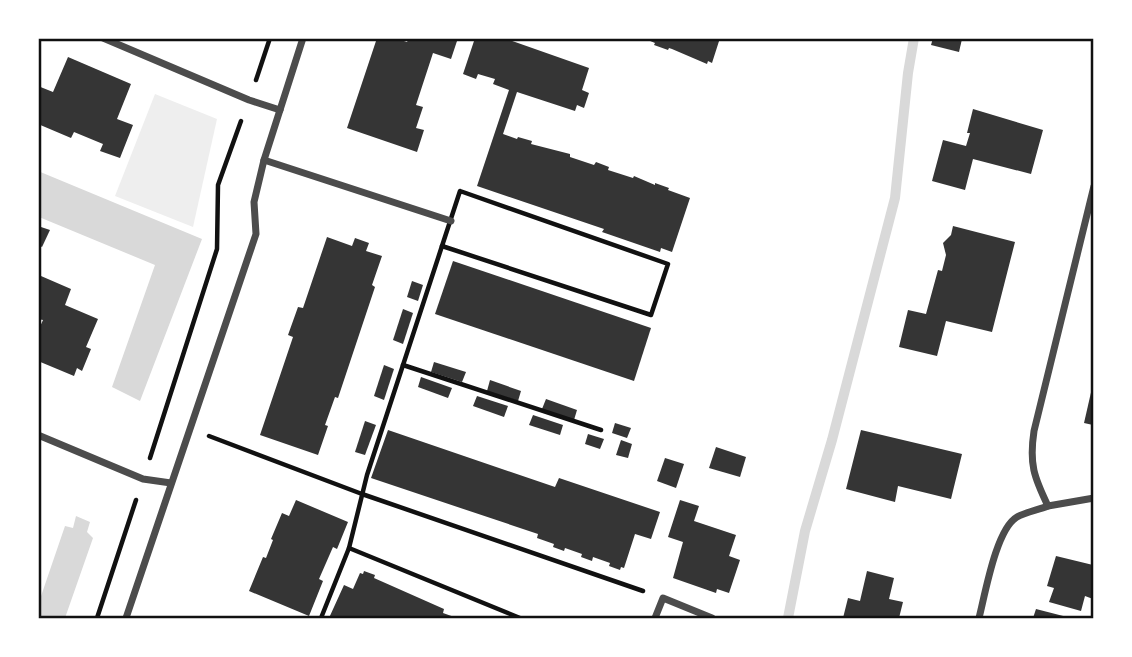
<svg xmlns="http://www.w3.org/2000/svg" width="1132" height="657" font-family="Montserrat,sans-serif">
<rect width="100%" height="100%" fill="#fff"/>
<!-- green -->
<polygon fill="#eee" points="155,94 217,119 193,227 115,196"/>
<!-- water -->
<g fill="#d9d9d9">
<polygon points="38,171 202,239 140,401 112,387 155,265 39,217"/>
<polygon points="76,516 90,522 87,532 93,538 65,618 39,618 39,602 65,526 73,528"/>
</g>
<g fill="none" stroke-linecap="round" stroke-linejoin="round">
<!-- stream -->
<polyline stroke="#d9d9d9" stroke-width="10" points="788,618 805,531 832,440 895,198 908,73 914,38"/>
</g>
<!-- building -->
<g fill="#353535">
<polygon points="377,38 395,38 407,42 409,38 458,38 451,59 433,53 416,105 423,107 416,128 424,130 417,152 347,128"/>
<polygon points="475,38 504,38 589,68 582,90 589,93 584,108 577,105 575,111 517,92 503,134 517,139 518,137 532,141 531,144 570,154 570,157 594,165 596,162 609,167 608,170 633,178 634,176 655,185 655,183 669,188 668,190 690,198 672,252 661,248 660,252 602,232 604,229 477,186 509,90 493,84 495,79 478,74 476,79 463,74"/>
<polygon points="643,38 720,38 712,63 708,61 707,64 672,49 669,48 668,50 654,45 655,43"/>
<polygon points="933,38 962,39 959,52 931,45"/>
<polygon points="68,57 131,84 117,119 133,125 120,158 100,151 103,144 74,132 71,138 38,124 38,86 53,92"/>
<polygon points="973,109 1043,130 1031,174 973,159 965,190 932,181 943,140 966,146 970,133 967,133"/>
<polygon points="38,226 50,230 42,247 38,245"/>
<polygon points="953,226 1015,242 992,332 946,321 937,356 899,347 908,310 926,314 938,270 942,271 946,255 943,243 951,235"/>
<polygon points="327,237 352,246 355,238 369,243 366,251 382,256 372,285 375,287 338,398 335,397 325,425 328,426 318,455 260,435 293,337 288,335 298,307 303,308"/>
<polygon points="453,261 651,328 634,381 435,314"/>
<polygon points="41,276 71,289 65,305 98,319 86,347 91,349 82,371 77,368 74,376 38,361 38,331 43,320 38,319 38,282"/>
<polygon points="412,281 423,285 418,301 407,297"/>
<polygon points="403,309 413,313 403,344 393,340"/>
<polygon points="434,362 466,372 462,382 431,372"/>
<polygon points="384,365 394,369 384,400 374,396"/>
<polygon points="421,377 452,388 448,398 418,387"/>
<polygon points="490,380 521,391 518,401 487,391"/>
<polygon points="1092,388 1093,388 1093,425 1084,423"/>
<polygon points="477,396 508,406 504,417 473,406"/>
<polygon points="546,399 577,410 574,420 542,409"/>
<polygon points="533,415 563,425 560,435 529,425"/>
<polygon points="365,421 376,425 365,455 355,452"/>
<polygon points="615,423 631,428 627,438 612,433"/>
<polygon points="388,430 555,487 559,478 660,512 651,539 635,534 624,568 621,567 620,570 609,566 610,563 593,557 592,561 581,557 582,554 565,548 564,551 553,547 554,544 537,538 538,534 371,478"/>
<polygon points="861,430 962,454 951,499 898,486 895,502 846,489"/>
<polygon points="588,434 604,439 600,449 585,444"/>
<polygon points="621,440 632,444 628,458 616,455"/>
<polygon points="716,447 746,457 740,477 709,468"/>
<polygon points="665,458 684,464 676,488 657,481"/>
<polygon points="296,500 348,522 337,549 333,547 319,579 323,581 309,616 249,591 263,557 266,558 273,540 271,539 282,513 289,516"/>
<polygon points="680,500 699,506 694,521 736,535 729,556 740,560 729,593 717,589 716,593 673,578 683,542 668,537"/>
<polygon points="1056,556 1093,565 1093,599 1085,596 1081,611 1049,602 1054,588 1047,586"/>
<polygon points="364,571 375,575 374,578 444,609 443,613 457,618 329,618 344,585 353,589 360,573 363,574"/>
<polygon points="867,571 894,578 889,599 903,602 899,618 843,618 848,598 860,601"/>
<polygon points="1036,609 1071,618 1033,618"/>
</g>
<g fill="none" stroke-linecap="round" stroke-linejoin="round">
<!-- path -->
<g stroke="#111" stroke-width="4.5">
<polyline points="256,80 270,38"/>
<polygon points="460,191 668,264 651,315 442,246"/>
<polyline points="403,365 601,430"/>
<polyline points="209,436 362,494 643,591"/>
<polyline points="150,458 217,249 218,185 241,121"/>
<polyline points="349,548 520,618"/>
<polyline points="97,618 136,500"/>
<polyline points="321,618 349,548 367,475 442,246"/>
</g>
<!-- minor -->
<g stroke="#4c4c4c" stroke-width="7">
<polyline points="103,38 249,100 280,110"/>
<polyline points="264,160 451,221"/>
<polyline points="38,435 143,479 171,483"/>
<polyline points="1048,506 1094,498"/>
<polyline points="126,618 256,234 254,202 264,160 303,38"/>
<polyline points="655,618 663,598 712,618"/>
<path d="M979,618C985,595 996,529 1017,517C1026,512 1038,510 1048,506C1034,477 1029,464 1034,431L1094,186"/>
</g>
</g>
<!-- border -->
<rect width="1132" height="657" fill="none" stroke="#ffffff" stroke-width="80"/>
<rect x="40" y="40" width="1052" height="577" fill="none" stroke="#111" stroke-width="2.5"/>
</svg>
